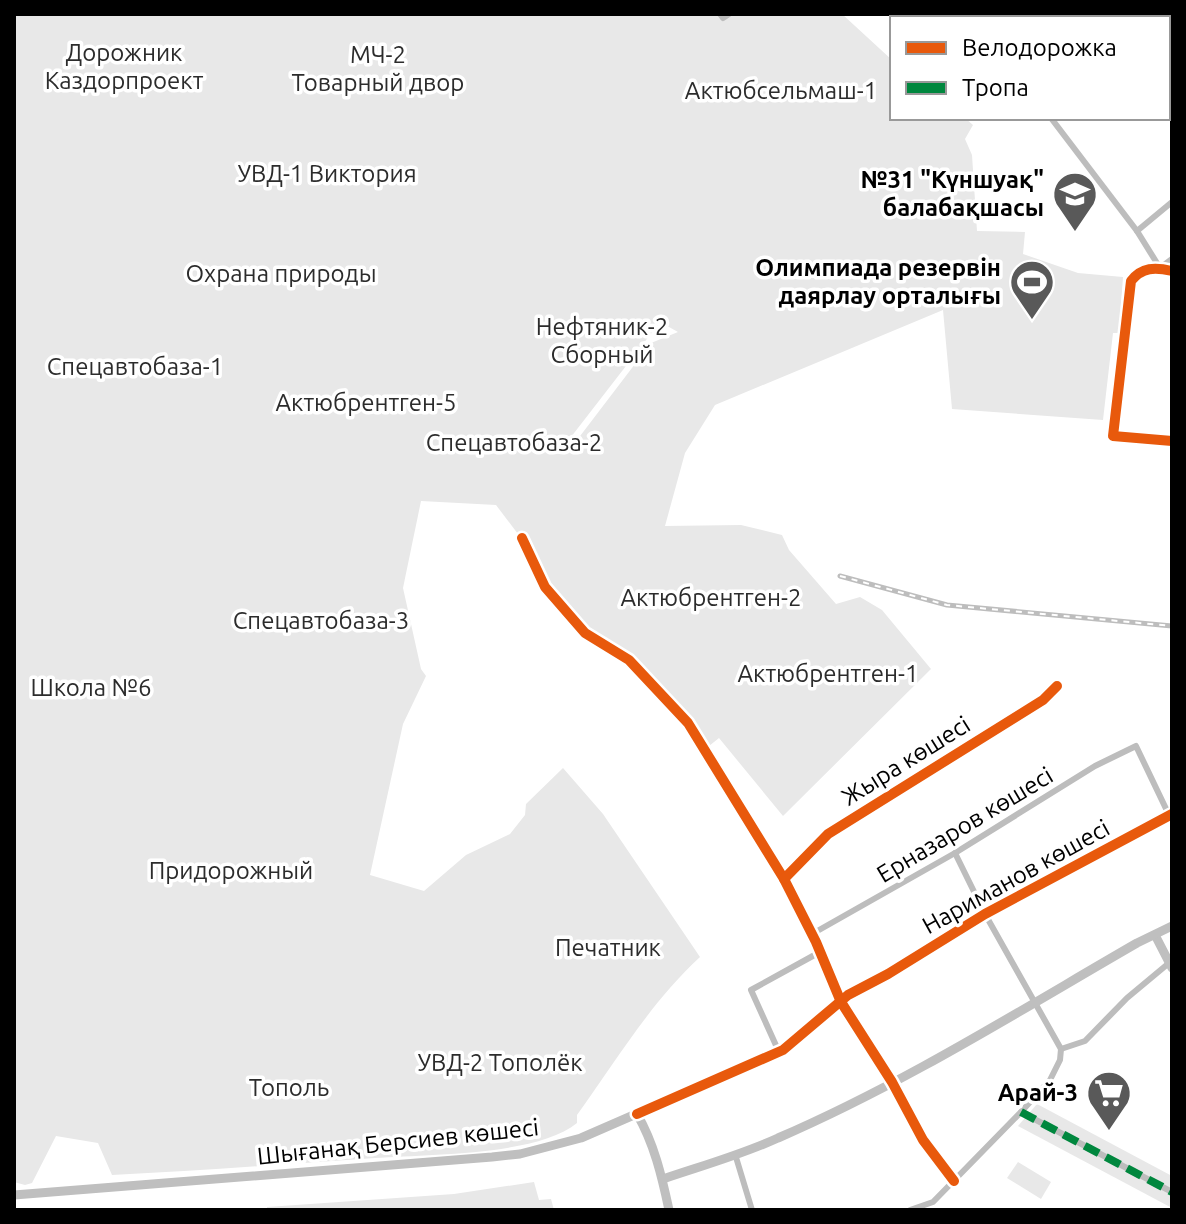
<svg xmlns="http://www.w3.org/2000/svg" width="1186" height="1224" font-family="Ubuntu,sans-serif">
<rect width="100%" height="100%" fill="#fff"/>
<!-- green -->
<g fill="#e8e8e8" fill-rule="evenodd">
<path d="M14,14H842L892,60V118H965L973,125L965,139L972,155L977,231L1025,232L1023,254L1078,273L1123,277L1119,333H1113L1103,420L952,409L943,310L715,405L685,453L665,526L741,525L782,535L789,550L836,604L860,597L882,610L931,669L783,816L719,738L704,750L688,723L631,663L590,632L561,601L524,542L496,505L421,501L403,588L421,669L426,676L403,724L370,875L424,891L466,855L510,834L525,815L526,804L563,768L603,814L700,957C651,1002 616,1061 577,1115V1123C537,1156 427,1154 375,1158C287,1164 199,1171 112,1175L98,1143L56,1136L32,1183L25,1185L14,1182ZM660,322L678,332L651,343L574,444L571,437Z"/>
<polygon points="1037,1104 1172,1176 1172,1208 1018,1126"/>
<polygon points="1018,1162 1051,1182 1041,1199 1007,1178"/>
<polygon points="534,1182 539,1200 551,1199 554,1210 267,1210 267,1207 454,1194"/>
</g>
<g fill="none" stroke-linecap="round" stroke-linejoin="round">
<!-- street -->
<g stroke="#bdbdbd" stroke-width="6">
<polyline points="720,14 723,18 729,14"/>
<polyline points="970,14 973,18"/>
<polyline points="1160,14 1163,18"/>
<polyline points="1127,18 1132,14"/>
<polyline points="1168,24 1172,29"/>
<polyline points="1051,118 1137,231 1160,268"/>
<polyline points="1137,231 1172,202"/>
<polyline points="1160,268 1172,259"/>
<path d="M1172,271C1155,267 1142,267 1131,281L1113,436L1172,441"/>
<polyline points="522,538 545,587 585,633 629,660 688,723 784,879 816,942 841,1002 892,1082 923,1140 954,1181"/>
<polyline points="955,853 985,914 1061,1049"/>
<polyline points="784,879 828,834 1043,700 1057,686"/>
<polyline points="812,934 955,853 1095,766 1136,746 1169,815"/>
<polyline points="1061,1049 1085,1041 1127,998 1169,963"/>
<polyline points="779,1052 751,990 820,952"/>
<polyline points="1021,1112 1172,1192"/>
<polyline points="735,1154 752,1210"/>
<polyline points="910,1210 933,1202 1021,1112 1050,1080 1060,1060 1061,1049"/>
</g>
<!-- secondary -->
<g stroke="#bfbfbf" stroke-width="9">
<polyline points="1155,935 1172,968"/>
<path d="M637,1114C654,1143 662,1177 669,1210"/>
<path d="M663,1179C701,1166 741,1155 778,1138C903,1084 1019,1011 1137,943L1172,926"/>
<polyline points="14,1195 492,1157 520,1154 581,1138 783,1050 848,995 888,974 985,914 1172,814"/>
</g>
<!-- rail casing -->
<g stroke="#bdbdbd" stroke-width="5">
<polyline id="rail" points="840,576 947,605 1172,626"/>
</g>
<!-- rail -->
<use href="#rail" stroke="#fff" stroke-width="2" stroke-dasharray="6" stroke-linecap="butt"/>
<!-- quiet -->
<polyline stroke="#00873e" stroke-width="8" stroke-dasharray="16 8" stroke-linecap="butt" points="1021,1112 1172,1192"/>
<!-- cycleway casing -->
<g stroke="#fff" stroke-width="15">
<g id="cycleway">
<path d="M1172,271C1155,267 1142,267 1131,281L1113,436L1172,441"/>
<polyline points="522,538 545,587 585,633 629,660 688,723 784,879 816,942 841,1002 892,1082 923,1140 954,1181"/>
<polyline points="784,879 828,834 1043,700 1057,686"/>
<polyline points="637,1114 783,1050 848,995 888,974 985,914 1172,814"/>
</g>
</g>
<!-- cycleway -->
<use href="#cycleway" stroke="#e8590c" stroke-width="10"/>
</g>
<!-- icons -->
<defs>
<g id="school-pin" transform="scale(2.3)"><path d="M0 17L-7.5 6A9.5 9.5 0 1 1 7.5 6Z" fill="#595959" stroke="#fff"/><path d="M0-5L7-2L0 1L-7-2ZM-4 1L0 2.5L4 1V4Q0 6-4 4Z" fill="#fff"/></g>
<g id="stadium-pin" transform="scale(2.3)"><path d="M0 17L-7.5 6A9.5 9.5 0 1 1 7.5 6Z" fill="#595959" stroke="#fff"/><path d="M0-5a6.5 5 0 1 0 0 10a6.5 5 0 1 0 0-10ZM-3.5-1.8h7v3.6h-7Z" fill="#fff"/></g>
<g id="supermarket-pin" transform="scale(2.3)"><path d="M0 17L-7.5 6A9.5 9.5 0 1 1 7.5 6Z" fill="#595959" stroke="#fff"/><path d="M-6-5.5h2.5l.6 2H6L4.5 2H-2.5L-4.4-4H-6ZM-1.5 3.2a1.3 1.3 0 1 0 .1 0ZM3 3.2a1.3 1.3 0 1 0 .1 0Z" fill="#fff"/></g>
</defs>
<g fill-rule="evenodd">
<use href="#school-pin" x="1075" y="194"/>
<use href="#stadium-pin" x="1032" y="282"/>
<use href="#supermarket-pin" x="1109" y="1093"/>
</g>
<g text-anchor="middle" stroke-width="7" stroke-linejoin="round" paint-order="stroke">
<!-- park labels -->
<g font-size="24" fill="#2c2c2c" stroke="#fff">
<text x="124" y="61">Дорожник<tspan x="124" dy="28">Каздорпроект</tspan></text>
<text x="378" y="63">МЧ-2<tspan x="378" dy="28">Товарный двор</tspan></text>
<text x="781" y="99">Актюбсельмаш-1</text>
<text x="327" y="182">УВД-1 Виктория</text>
<text x="281" y="282">Охрана природы</text>
<text x="602" y="335">Нефтяник-2<tspan x="602" dy="28">Сборный</tspan></text>
<text x="135" y="375">Спецавтобаза-1</text>
<text x="366" y="411">Актюбрентген-5</text>
<text x="514" y="451">Спецавтобаза-2</text>
<text x="711" y="606">Актюбрентген-2</text>
<text x="321" y="629">Спецавтобаза-3</text>
<text x="828" y="682">Актюбрентген-1</text>
<text x="91" y="696">Школа №6</text>
<text x="231" y="879">Придорожный</text>
<text x="608" y="956">Печатник</text>
<text x="500" y="1071">УВД-2 Тополёк</text>
<text x="289" y="1096">Тополь</text>
</g>
<!-- poi labels -->
<g font-size="24" font-weight="bold" fill="#000" stroke="#fff" text-anchor="end">
<text x="1044" y="188">№31 "Күншуақ"<tspan x="1044" dy="28">балабақшасы</tspan></text>
<text x="1001" y="276">Олимпиада резервін<tspan x="1001" dy="28">даярлау орталығы</tspan></text>
<text x="1078" y="1101">Арай-3</text>
</g>
<!-- street labels -->
<g font-size="24" fill="#000" stroke="#fff">
<text transform="translate(906 761) rotate(-32)" y="8">Жыра көшесі</text>
<text transform="translate(965 825) rotate(-31)" y="8">Ерназаров көшесі</text>
<text transform="translate(1016 877) rotate(-29)" y="8">Нариманов көшесі</text>
<text transform="translate(398 1142) rotate(-6)" y="8">Шығанақ Берсиев көшесі</text>
</g>
</g>
<!-- border -->
<rect width="1186" height="1224" fill="none" stroke="#000000" stroke-width="32"/>
<!-- legend -->
<rect x="890" y="16" width="280" height="104" fill="#ffffff" stroke="#999999" stroke-width="2"/>
<rect x="906" y="42" width="40" height="12" fill="#e8590c" stroke="#999999" stroke-width="2"/>
<text x="962" y="56" font-size="24" fill="#000000">Велодорожка</text>
<rect x="906" y="82" width="40" height="12" fill="#00873e" stroke="#999999" stroke-width="2"/>
<text x="962" y="96" font-size="24" fill="#000000">Тропа</text>
</svg>
